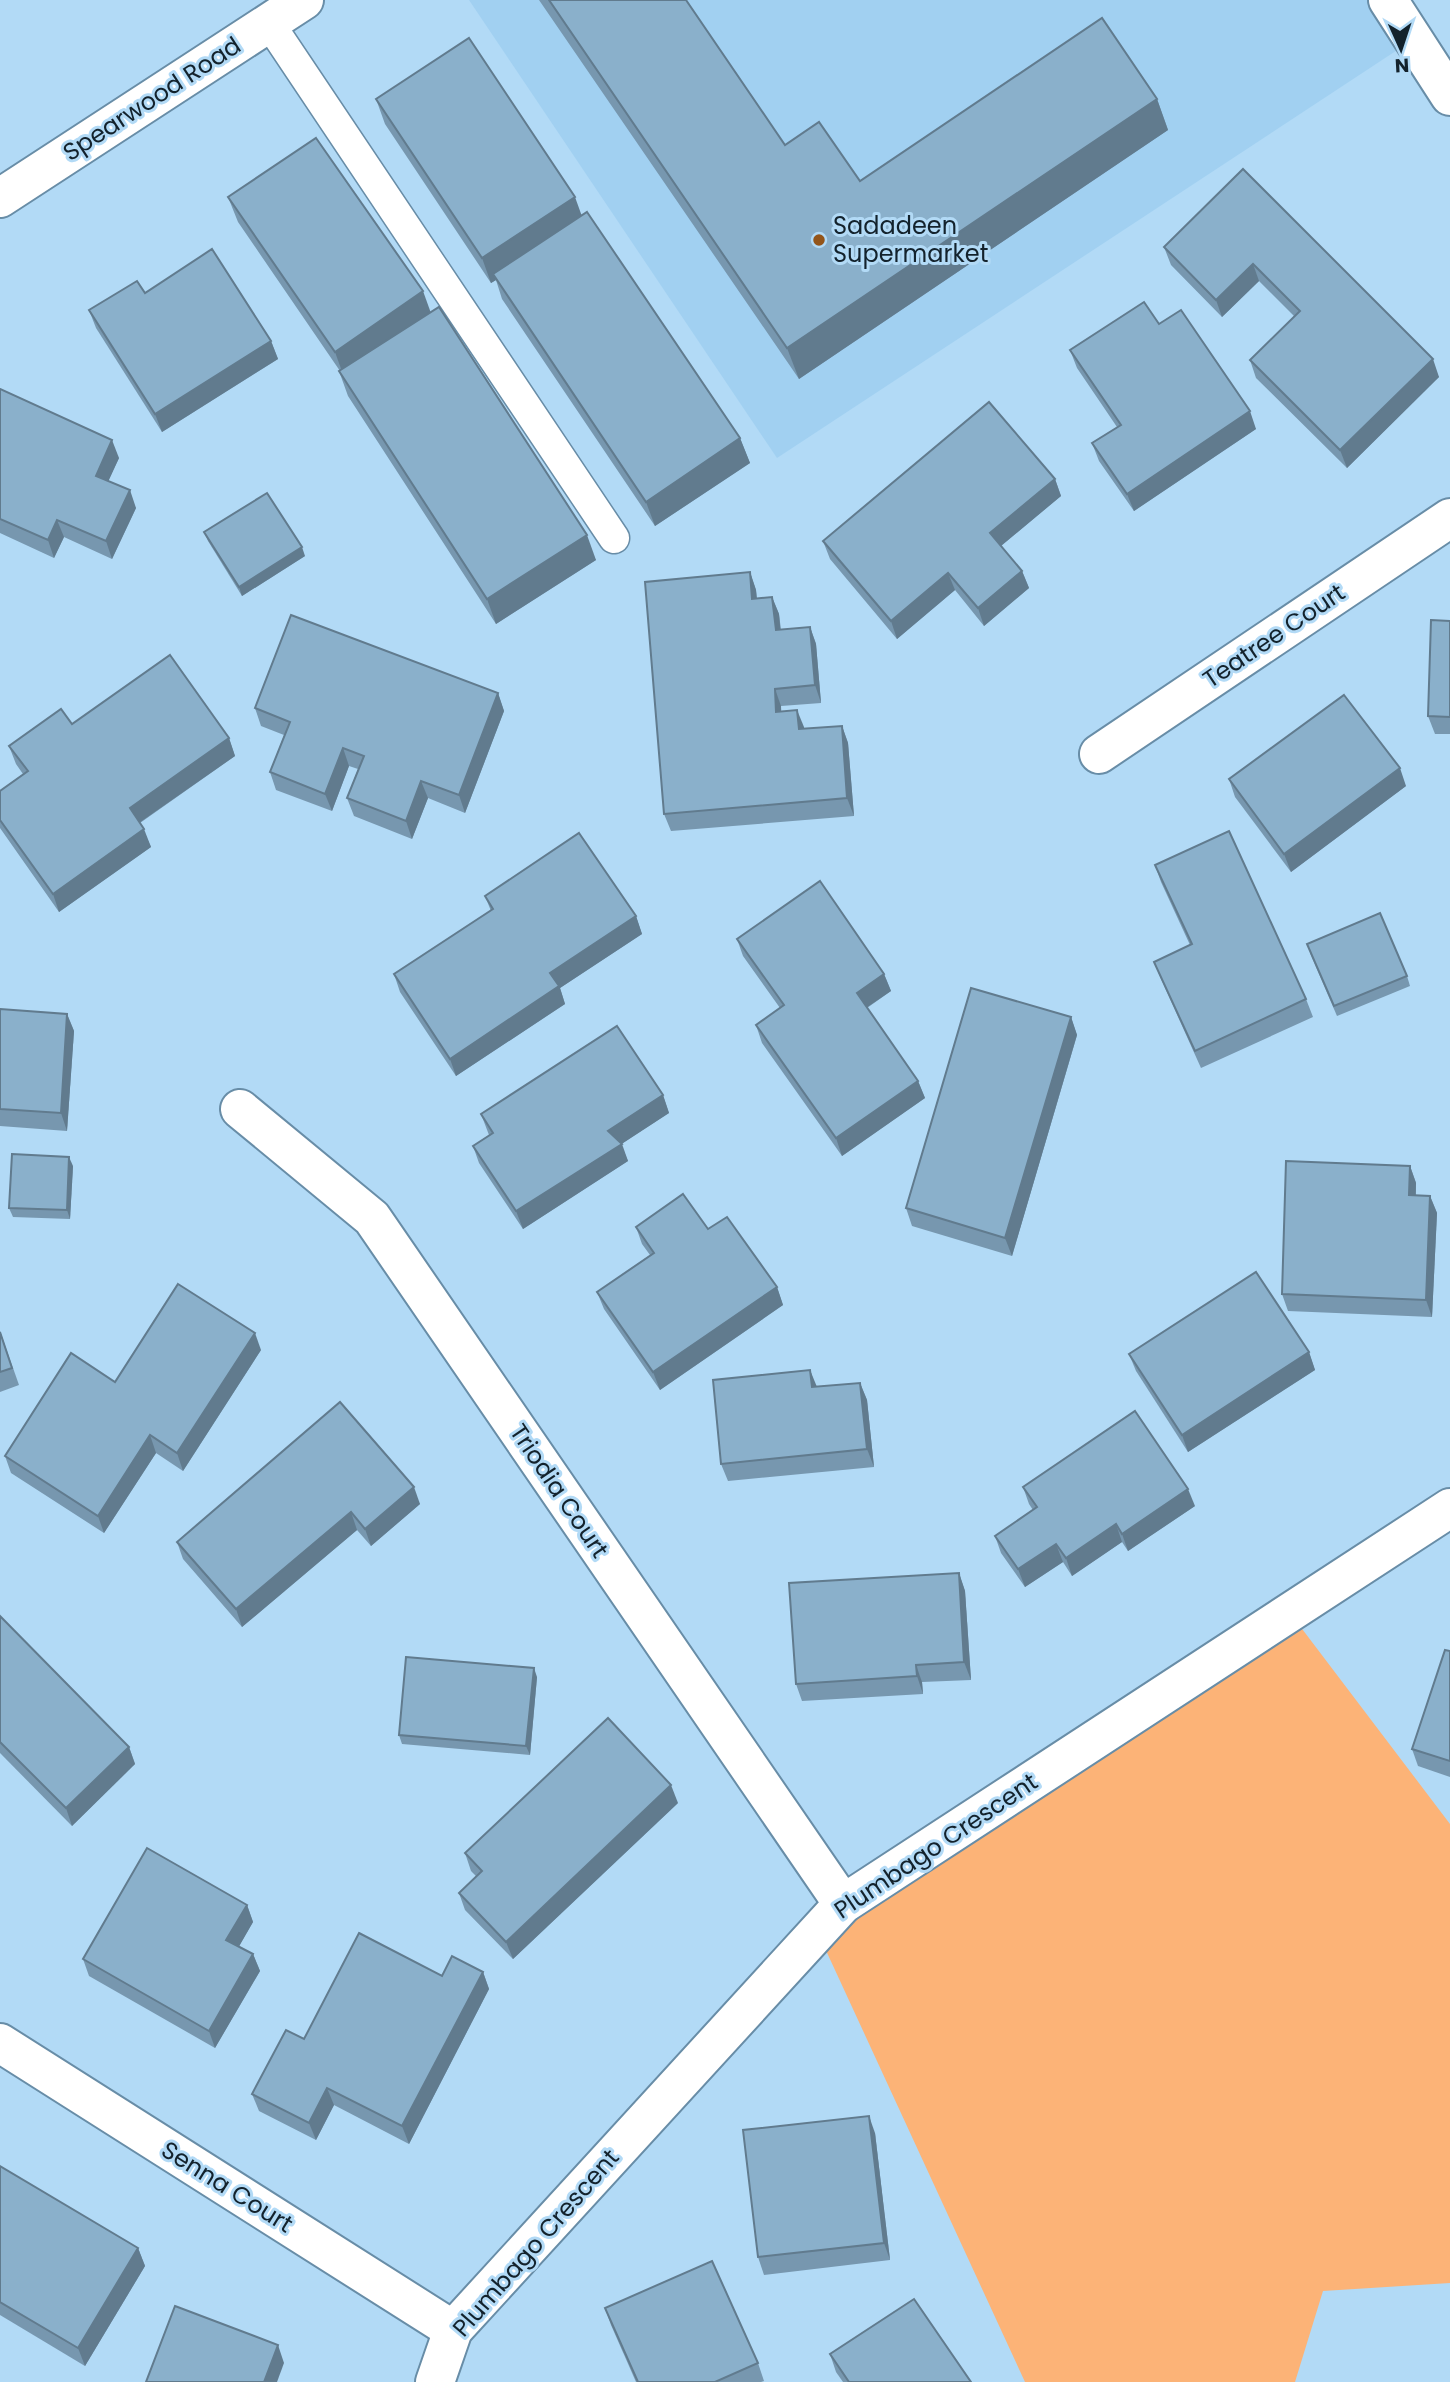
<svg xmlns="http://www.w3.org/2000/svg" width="1450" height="2382" font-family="Poppins,sans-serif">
<rect width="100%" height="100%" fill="#b2daf6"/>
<!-- built -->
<polygon fill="#a1d0f1" points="469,0 1388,0 1414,39 777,458"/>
<!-- green -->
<polygon fill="#fcb377" points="1290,1613 1450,1824 1450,2283 1323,2291 1295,2382 1025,2382 817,1931"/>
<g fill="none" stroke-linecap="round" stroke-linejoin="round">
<!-- service casing -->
<g stroke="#688da7" stroke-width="33">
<polyline id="service" points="269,23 614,538"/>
</g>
<!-- minor casing -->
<g stroke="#688da7" stroke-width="42">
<g id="minor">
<polyline points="1388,0 1450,96"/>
<polyline points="0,198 304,0"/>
<polyline points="1099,754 1450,518"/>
<polyline points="240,1109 372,1218 843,1904"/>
<polyline points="0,2043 453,2330"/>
<polyline points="435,2382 453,2330 843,1904 1450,1508"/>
</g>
</g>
<!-- service -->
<use href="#service" stroke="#fff" stroke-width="30"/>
<!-- minor -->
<use href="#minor" stroke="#fff" stroke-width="38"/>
</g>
<!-- wall -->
<g fill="#7797af">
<polygon points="539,0 686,0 785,145 860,181 1157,99 1168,130 799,379"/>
<polygon points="376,99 582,215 740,438 750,463 655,526 502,299 496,280 491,283 385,124"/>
<polygon points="1243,169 1439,377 1347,468 1256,378 1250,360 1294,316 1259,281 1222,317 1171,265 1164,247"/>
<polygon points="228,197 430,312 596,560 496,624 348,396 339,371 340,371 238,222"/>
<polygon points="145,293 271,341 278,359 162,432 96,328 89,310"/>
<polygon points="1159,324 1256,429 1134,511 1099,461 1092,443 1117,427 1077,368 1070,350"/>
<polygon points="0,389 119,458 108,481 136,508 112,559 64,537 54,558 0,533"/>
<polygon points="1055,479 1061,496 1001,546 1022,571 1029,588 984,626 955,590 897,639 830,559 823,541"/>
<polygon points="204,532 305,556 242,596 208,541"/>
<polygon points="750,572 756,590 757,598 772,597 779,614 781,630 810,627 816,644 821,703 781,706 781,711 804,729 842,726 848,743 854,816 671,831 664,814"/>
<polygon points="1450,621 1450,734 1435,734 1428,716"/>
<polygon points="498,693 504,711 465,813 428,798 412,839 354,816 347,798 358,769 349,766 332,811 276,790 270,772 284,735 261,726 255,708"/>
<polygon points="72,724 229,738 235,756 140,823 151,847 59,912 0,828 0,791 23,774 16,764 9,746"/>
<polygon points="1229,779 1406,786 1291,872 1235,797"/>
<polygon points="1155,865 1306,999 1313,1017 1201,1068 1161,979 1154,962 1190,945 1161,882"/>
<polygon points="485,896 636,916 642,934 560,988 565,1004 456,1076 400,992 394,974 491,911"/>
<polygon points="737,939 884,974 891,991 867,1008 918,1081 925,1098 842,1156 762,1043 756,1025 780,1008 743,956"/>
<polygon points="1310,953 1407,976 1410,986 1337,1016"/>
<polygon points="0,1009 67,1014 74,1031 67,1131 0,1126"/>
<polygon points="1071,1017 1077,1035 1012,1256 912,1226 906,1208"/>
<polygon points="663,1095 669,1113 621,1144 628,1161 523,1229 479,1163 473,1146 489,1135 481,1114"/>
<polygon points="73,1166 70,1219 13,1217 9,1208"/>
<polygon points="1410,1166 1416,1183 1416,1195 1430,1196 1437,1213 1432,1317 1288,1311 1282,1294"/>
<polygon points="636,1227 708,1229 777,1287 783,1305 660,1390 604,1309 597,1292 650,1255 642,1244"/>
<polygon points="0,1331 19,1385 0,1392"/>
<polygon points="261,1350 183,1471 156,1453 104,1533 11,1473 5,1456"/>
<polygon points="1309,1352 1315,1370 1188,1452 1136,1371 1129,1354"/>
<polygon points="810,1370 816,1387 860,1383 867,1400 874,1467 728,1481 721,1464"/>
<polygon points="340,1402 420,1504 371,1546 357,1530 242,1627 183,1559 177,1542"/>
<polygon points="1023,1487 1195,1506 1128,1551 1122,1542 1072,1576 1063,1562 1025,1587 1001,1553 995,1536 1033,1510 1029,1504"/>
<polygon points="959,1573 965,1591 971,1680 922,1682 923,1694 802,1701 796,1684"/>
<polygon points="0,1616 129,1747 135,1764 72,1826 0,1753"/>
<polygon points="1450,1651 1450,1777 1418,1766 1412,1749"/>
<polygon points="537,1677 530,1755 402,1744 399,1735"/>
<polygon points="678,1803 513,1959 465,1910 459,1893 476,1876 471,1871 465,1853"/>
<polygon points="247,1905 253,1922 239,1946 253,1954 260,1971 215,2048 89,1976 83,1959"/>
<polygon points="483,1972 489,1989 409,2144 334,2105 316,2140 259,2111 252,2094 304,2039 442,1976"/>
<polygon points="875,2133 890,2260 764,2275 758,2257"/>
<polygon points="0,2166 138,2248 145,2266 85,2366 0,2315"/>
<polygon points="605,2308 758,2363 764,2381 761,2382 636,2382 611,2325"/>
<polygon points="830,2354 971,2382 843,2382 836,2372"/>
</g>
<!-- shaded-wall -->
<g fill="#617b8e">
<polygon points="1157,99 1168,130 799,379 787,348"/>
<polygon points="575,197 584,222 493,274 496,280 491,283 482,258"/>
<polygon points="1253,264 1259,281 1222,317 1216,300"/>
<polygon points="423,291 432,316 344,377 335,352"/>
<polygon points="271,341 278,359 162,432 155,414"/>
<polygon points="1433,359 1439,377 1347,468 1340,450"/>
<polygon points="1250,411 1256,429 1134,511 1127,494"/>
<polygon points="740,438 750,463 655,526 646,502"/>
<polygon points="112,440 119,458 103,493 96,476"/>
<polygon points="1055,479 1061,496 996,550 990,533"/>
<polygon points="130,490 136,508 112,559 106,541"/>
<polygon points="57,520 64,537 54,558 48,540"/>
<polygon points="587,535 596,560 496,624 487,599"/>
<polygon points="302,547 305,556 242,596 239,587"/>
<polygon points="1022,571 1029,588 984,626 978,608"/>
<polygon points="750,572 756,590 758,616 752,599"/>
<polygon points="948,573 955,590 897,639 891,621"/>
<polygon points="772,597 779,614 782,648 776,630"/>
<polygon points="810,627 816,644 821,703 815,685"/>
<polygon points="775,689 781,706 782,729 776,712"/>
<polygon points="498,693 504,711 465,813 459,795"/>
<polygon points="797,710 804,727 805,747 799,729"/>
<polygon points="842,726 848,743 854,816 847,798"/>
<polygon points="229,738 235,756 136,825 130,808"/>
<polygon points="343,748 349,766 332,811 325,794"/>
<polygon points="1400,768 1406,786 1291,872 1284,854"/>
<polygon points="421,781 428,798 412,839 406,821"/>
<polygon points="144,829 151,847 59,912 53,894"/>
<polygon points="636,916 642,934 560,988 565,1004 456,1076 450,1059 550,973"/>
<polygon points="884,974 891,991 863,1010 857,993"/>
<polygon points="67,1014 74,1031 67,1131 61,1113"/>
<polygon points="1071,1017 1077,1035 1012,1256 1005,1238"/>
<polygon points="918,1081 925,1098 842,1156 836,1138"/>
<polygon points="663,1095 669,1113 614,1149 608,1131"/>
<polygon points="622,1144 628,1161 523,1229 516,1211"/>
<polygon points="69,1157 73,1166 70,1219 67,1210"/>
<polygon points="1410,1166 1416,1183 1415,1212 1409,1195"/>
<polygon points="1430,1196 1437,1213 1432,1317 1426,1300"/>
<polygon points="777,1287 783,1305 660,1390 653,1372"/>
<polygon points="255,1333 261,1350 183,1471 177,1453"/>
<polygon points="1309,1352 1315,1370 1188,1452 1182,1435"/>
<polygon points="810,1370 817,1387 812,1387"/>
<polygon points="860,1383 867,1400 874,1467 867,1449"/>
<polygon points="150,1435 156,1453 104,1533 98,1516"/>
<polygon points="414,1487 420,1504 371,1546 365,1529"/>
<polygon points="1188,1489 1195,1506 1128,1551 1122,1534"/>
<polygon points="351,1512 357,1530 242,1627 236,1609"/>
<polygon points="1116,1524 1122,1542 1072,1576 1066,1558"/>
<polygon points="1056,1544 1063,1562 1025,1587 1018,1569"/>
<polygon points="959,1573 965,1591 971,1680 964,1662"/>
<polygon points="916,1665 922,1682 923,1694 917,1676"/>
<polygon points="534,1668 537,1677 530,1755 526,1746"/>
<polygon points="129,1747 135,1764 72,1826 66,1808"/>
<polygon points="671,1785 678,1803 513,1959 506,1942"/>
<polygon points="247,1905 253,1922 233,1957 226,1940"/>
<polygon points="253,1954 260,1971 215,2048 209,2031"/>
<polygon points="483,1972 489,1989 409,2144 402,2126"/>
<polygon points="327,2088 334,2105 316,2140 309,2123"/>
<polygon points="869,2116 875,2133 890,2260 884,2243"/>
<polygon points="138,2248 145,2266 85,2366 78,2348"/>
<polygon points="278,2345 284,2363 277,2382 264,2382"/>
</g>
<!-- building -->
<g fill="#8ab0cb" stroke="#617b8e" stroke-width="2">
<polygon points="549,0 686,0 785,145 819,122 860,181 1102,18 1157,99 787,348"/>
<polygon points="469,38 575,197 482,258 376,99"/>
<polygon points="316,138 423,291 335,352 228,197"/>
<polygon points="1243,169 1433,359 1340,450 1250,360 1300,311 1253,264 1216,300 1164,247"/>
<polygon points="587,212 740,438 646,502 493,274"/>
<polygon points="212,249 271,341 155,414 89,310 137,281 145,293"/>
<polygon points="1144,302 1159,324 1181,310 1250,411 1127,494 1092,443 1121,425 1070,350"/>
<polygon points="439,307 587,535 487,599 339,371"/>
<polygon points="0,389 112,440 96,476 130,490 106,541 57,520 48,540 0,519"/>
<polygon points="989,402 1055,479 990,533 1022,571 978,608 948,573 891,621 823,541"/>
<polygon points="267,493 302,547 239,587 204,532"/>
<polygon points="750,572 752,599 772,597 776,630 810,627 815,685 775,689 776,712 797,710 799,729 842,726 847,798 664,814 645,582"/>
<polygon points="291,615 498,693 459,795 421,781 406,821 347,798 364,756 343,748 325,794 270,772 290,722 255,708"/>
<polygon points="1431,620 1450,621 1450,717 1428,716"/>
<polygon points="170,655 229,738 130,808 144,829 53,894 0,820 0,791 28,771 9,746 61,709 72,724"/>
<polygon points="1344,695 1400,768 1284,854 1229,779"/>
<polygon points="1229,831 1306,999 1195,1051 1154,962 1192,944 1155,865"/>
<polygon points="579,833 636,916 550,973 559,986 450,1059 394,974 493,909 485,896"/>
<polygon points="820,881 884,974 857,993 918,1081 836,1138 756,1025 784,1005 737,939"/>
<polygon points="1380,913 1407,976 1334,1006 1307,944"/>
<polygon points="971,988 1071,1017 1005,1238 906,1208"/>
<polygon points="0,1009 67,1014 61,1113 0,1109"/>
<polygon points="617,1026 663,1095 608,1131 622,1144 516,1211 473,1146 493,1133 481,1114"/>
<polygon points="12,1154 69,1157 67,1210 9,1208"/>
<polygon points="1286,1161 1410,1166 1409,1195 1430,1196 1426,1300 1282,1294"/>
<polygon points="683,1194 708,1229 727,1217 777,1287 653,1372 597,1292 654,1253 636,1227"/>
<polygon points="1256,1272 1309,1352 1182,1435 1129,1354"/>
<polygon points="178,1284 255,1333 177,1453 150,1435 98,1516 5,1456 71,1353 115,1382"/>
<polygon points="0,1332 12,1368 0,1372"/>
<polygon points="810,1370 812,1387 860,1383 867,1449 721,1464 713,1380"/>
<polygon points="340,1402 414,1487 365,1529 351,1512 236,1609 177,1542"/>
<polygon points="1135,1411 1188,1489 1122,1534 1116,1524 1066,1558 1056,1544 1018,1569 995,1536 1037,1507 1023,1487"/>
<polygon points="959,1573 964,1662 916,1665 917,1676 796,1684 789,1583"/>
<polygon points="0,1616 129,1747 66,1808 0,1742"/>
<polygon points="1445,1650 1450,1651 1450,1761 1412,1749"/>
<polygon points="406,1657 534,1668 526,1746 399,1735"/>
<polygon points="608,1718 671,1785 506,1942 459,1893 482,1871 465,1853"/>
<polygon points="147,1848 247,1905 226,1940 253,1954 209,2031 83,1959"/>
<polygon points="359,1933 442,1976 452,1956 483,1972 402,2126 327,2088 309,2123 252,2094 286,2030 304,2039"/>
<polygon points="869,2116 884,2243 758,2257 743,2130"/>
<polygon points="0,2166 138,2248 78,2348 0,2302"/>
<polygon points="712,2261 758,2363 715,2382 638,2382 605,2308"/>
<polygon points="914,2299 971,2382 849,2382 830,2354"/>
<polygon points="175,2306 278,2345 264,2382 146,2382"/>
</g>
<!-- markers -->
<circle fill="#93551a" stroke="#b2daf6" stroke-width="2.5" cx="819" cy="240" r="7"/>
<g text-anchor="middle" stroke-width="6" stroke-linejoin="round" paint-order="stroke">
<!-- street labels -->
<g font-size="24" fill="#13222c" stroke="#b2daf6">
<text transform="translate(152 99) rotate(-33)" y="8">Spearwood Road</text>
<text transform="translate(1274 636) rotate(-34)" y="8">Teatree Court</text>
<text transform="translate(559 1491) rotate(56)" y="8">Triodia Court</text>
<text transform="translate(936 1846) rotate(-34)" y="8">Plumbago Crescent</text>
<text transform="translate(227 2187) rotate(32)" y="8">Senna Court</text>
<text transform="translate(536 2243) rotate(-49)" y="8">Plumbago Crescent</text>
</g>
<!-- poi labels -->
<g font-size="24" fill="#13222c" stroke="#b2daf6" text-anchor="start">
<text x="833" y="234">Sadadeen<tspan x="833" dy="28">Supermarket</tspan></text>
</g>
</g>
<!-- north arrow -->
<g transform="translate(1401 49) rotate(177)" stroke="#b2daf6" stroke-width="5" paint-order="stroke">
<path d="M0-5L12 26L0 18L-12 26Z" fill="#13222c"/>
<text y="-10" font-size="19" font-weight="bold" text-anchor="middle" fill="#13222c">N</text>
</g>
</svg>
